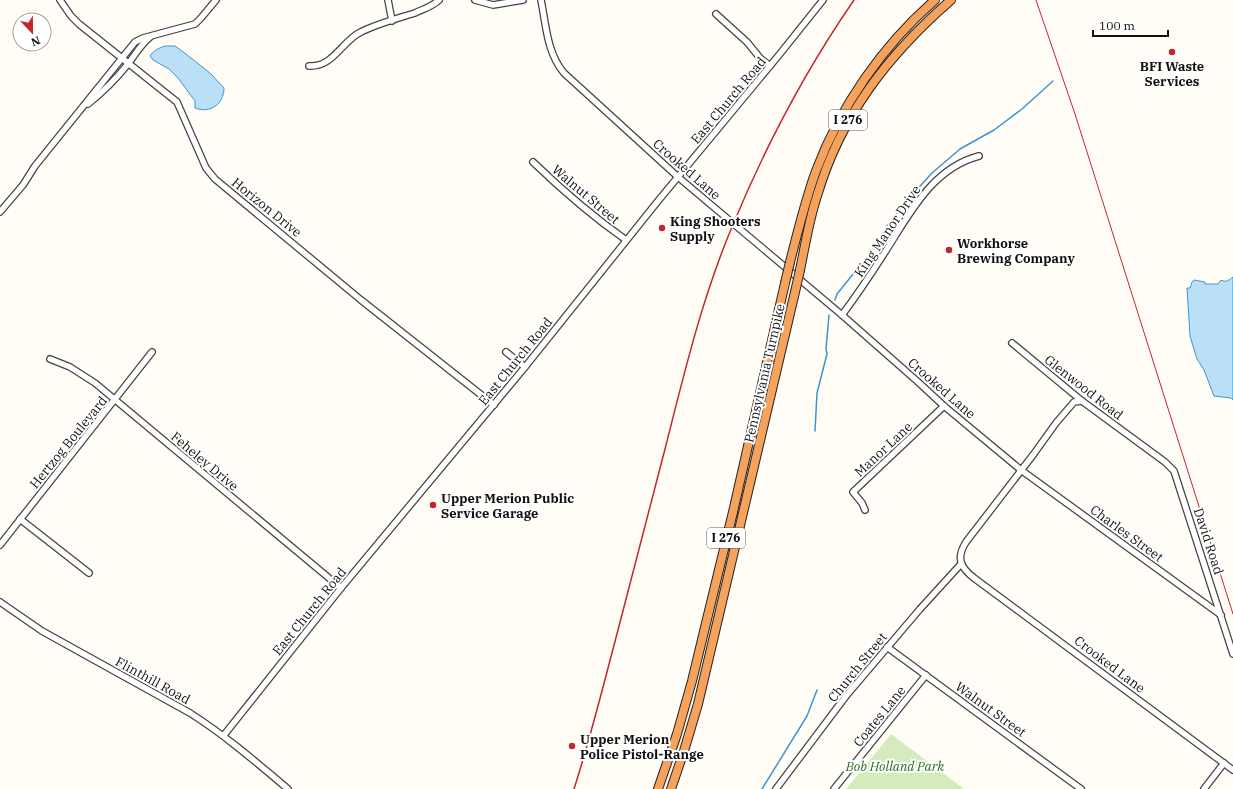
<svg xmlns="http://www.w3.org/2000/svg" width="1233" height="789" font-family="'IBM Plex Serif',serif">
<rect width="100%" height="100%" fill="#fffdf5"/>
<!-- green -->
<polygon fill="#d5ebbd" points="891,734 964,789 846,789"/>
<!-- water -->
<g fill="#b9e0f7" stroke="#3f96cf">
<path d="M165,46H175L186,54L210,73L224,88C224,104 210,114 195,108V101L178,78L169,69L153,60L150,56C154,50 159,48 165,46Z"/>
<path d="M1233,277V400L1231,398L1214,396L1204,370L1197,359L1190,336L1187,288H1190L1192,282L1194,280L1205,282V284H1218L1221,280C1227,283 1229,280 1233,277Z"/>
</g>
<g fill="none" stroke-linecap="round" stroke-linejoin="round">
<!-- stream -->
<g stroke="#3f96cf" stroke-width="1.5">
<polyline points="835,300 837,294 858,268 865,261 889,223 911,196 932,173 960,149 994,130 1022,109 1053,81"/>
<polyline points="815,431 817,393 827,354 826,349 829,315"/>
<polyline points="762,789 807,716 817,690"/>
</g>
<!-- minor casing -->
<g stroke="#444" stroke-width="8">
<g id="minor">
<polyline points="60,0 71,16 79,24 177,102 206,168 215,179 361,300 494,405"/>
<polyline points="388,0 392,21"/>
<polyline points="475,0 493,5 523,0"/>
<path d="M541,0C546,25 547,53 564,73L678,177L842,315L917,381L944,406L1021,470L1221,615"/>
<polyline points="716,14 747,42 760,58 770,66"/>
<path d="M309,66C333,67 341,43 359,33C376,24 396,19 415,13C423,9 432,7 439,0"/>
<path d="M88,104C103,92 116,79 128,64C135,55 141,44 150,37"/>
<path d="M533,162C563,191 592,216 626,240"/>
<polyline points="0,212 23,185 35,166 135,42 143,38 195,24 201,18 216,0"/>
<path d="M842,315C857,295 871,274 885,252C909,215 932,168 979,156"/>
<polyline points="1012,343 1082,401 1165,462 1174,471 1233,654"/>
<polyline points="506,352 525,367"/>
<polyline points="50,359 70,367 95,383 341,588"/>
<path d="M1082,401L1074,402L1056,423L1033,455L966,542C956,558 960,567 974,578L1233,770"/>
<polyline points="865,510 862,503 853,492 944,406"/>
<polyline points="20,519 89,573"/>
<polyline points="0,545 152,352"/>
<path d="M0,602L42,631L190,713C226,736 256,762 288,789"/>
<polyline points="887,647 1081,789"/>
<polyline points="224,735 341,588 525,367 658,201 779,55 823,0"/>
<polyline points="776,789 846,696 920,609 961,564"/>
<polyline points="834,789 926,675"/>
<polyline points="1204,789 1224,763"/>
</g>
</g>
<!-- highway casing -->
<g stroke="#222" stroke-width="10">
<g id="highway">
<path d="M790,262C798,231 805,201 816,171C840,107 883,45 935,0"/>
<path d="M800,270C805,246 809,220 817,196C841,115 888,55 951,0"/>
<polyline points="658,789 677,734 692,681 733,512 785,283"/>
<polyline points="671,789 684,751 698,704 795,292"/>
</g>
</g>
<!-- minor -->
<use href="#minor" stroke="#fff" stroke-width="5.5"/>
<!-- highway -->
<use href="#highway" stroke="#f5a25d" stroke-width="8"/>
<!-- tram -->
<polyline stroke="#c4262e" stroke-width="1" points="1036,0 1075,114 1233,614"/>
<!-- rail -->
<path stroke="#c4262e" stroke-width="1.5" d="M574,789C591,736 604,683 618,630C633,570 649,510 665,449C684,374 702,298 732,227C765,147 805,71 854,0"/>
<!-- highway-bridge casing -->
<g stroke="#222" stroke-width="10" stroke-linecap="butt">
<g id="highway-bridge">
<polyline points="785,283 790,262"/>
<polyline points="795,292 800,270"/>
</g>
</g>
<!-- highway-bridge -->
<use href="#highway-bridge" stroke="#f5a25d" stroke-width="8"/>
</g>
<!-- markers -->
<g fill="#c4262e" stroke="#fff" stroke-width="1.5">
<circle cx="1172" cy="52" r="4"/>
<circle cx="662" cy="228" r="4"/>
<circle cx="949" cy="250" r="4"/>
<circle cx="433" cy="505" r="4"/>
<circle cx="572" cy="746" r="4"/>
</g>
<g text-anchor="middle" stroke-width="4" stroke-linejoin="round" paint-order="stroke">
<!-- shield labels -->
<g fill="#fff" stroke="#585858" stroke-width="1">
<rect x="829" y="110" width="38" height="20" rx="3"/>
<rect x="707" y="528" width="38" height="20" rx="3"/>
</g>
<g font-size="12" font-weight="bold" fill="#111">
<text x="848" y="124">I 276</text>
<text x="726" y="542">I 276</text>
</g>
<!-- poi labels -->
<g font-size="13" font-weight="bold" fill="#111" stroke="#fff" text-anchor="start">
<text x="1172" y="71" text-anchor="middle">BFI Waste<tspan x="1172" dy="15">Services</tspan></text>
<text x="670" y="226">King Shooters<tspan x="670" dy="15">Supply</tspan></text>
<text x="957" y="248">Workhorse<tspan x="957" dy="15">Brewing Company</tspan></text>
<text x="441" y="503">Upper Merion Public<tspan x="441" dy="15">Service Garage</tspan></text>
<text x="580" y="744">Upper Merion<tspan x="580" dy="15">Police Pistol-Range</tspan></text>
</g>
<!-- street labels -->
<g font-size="13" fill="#111" stroke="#fff">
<text transform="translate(728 100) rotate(-50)" y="5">East Church Road</text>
<text transform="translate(687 169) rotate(41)" y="5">Crooked Lane</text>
<text transform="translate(586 194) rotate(40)" y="5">Walnut Street</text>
<text transform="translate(267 207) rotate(39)" y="5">Horizon Drive</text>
<text transform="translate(887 231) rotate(-56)" y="5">King Manor Drive</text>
<text transform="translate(515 361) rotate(-51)" y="5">East Church Road</text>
<text transform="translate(764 373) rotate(-77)" y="5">Pennsylvania Turnpike</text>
<text transform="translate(1084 387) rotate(38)" y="5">Glenwood Road</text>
<text transform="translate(942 388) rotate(41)" y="5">Crooked Lane</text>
<text transform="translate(68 442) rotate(-51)" y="5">Hertzog Boulevard</text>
<text transform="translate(883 449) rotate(-43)" y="5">Manor Lane</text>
<text transform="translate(205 461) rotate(40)" y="5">Feheley Drive</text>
<text transform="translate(1127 533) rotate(36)" y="5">Charles Street</text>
<text transform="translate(1209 541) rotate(72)" y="5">David Road</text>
<text transform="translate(309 611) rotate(-51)" y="5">East Church Road</text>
<text transform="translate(1110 664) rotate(37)" y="5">Crooked Lane</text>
<text transform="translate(857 667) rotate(-51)" y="5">Church Street</text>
<text transform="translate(153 680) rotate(29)" y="5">Flinthill Road</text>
<text transform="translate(991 709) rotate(36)" y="5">Walnut Street</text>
<text transform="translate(879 716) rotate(-51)" y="5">Coates Lane</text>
</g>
<!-- park labels -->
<g font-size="13" font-style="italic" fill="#2f6b1f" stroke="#fff">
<text x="895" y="771">Bob Holland Park</text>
</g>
</g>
<!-- north arrow -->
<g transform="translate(32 32) rotate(158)"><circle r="19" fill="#ffffff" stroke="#a0a0a0"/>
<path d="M0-3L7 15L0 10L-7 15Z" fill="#c4262e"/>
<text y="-6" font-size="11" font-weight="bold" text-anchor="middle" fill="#111111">N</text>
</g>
<!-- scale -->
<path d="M1093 30v6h75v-6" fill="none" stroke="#111111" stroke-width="2"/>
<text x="1099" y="30" font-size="12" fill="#111111" stroke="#ffffff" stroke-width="3" paint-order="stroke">100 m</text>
</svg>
